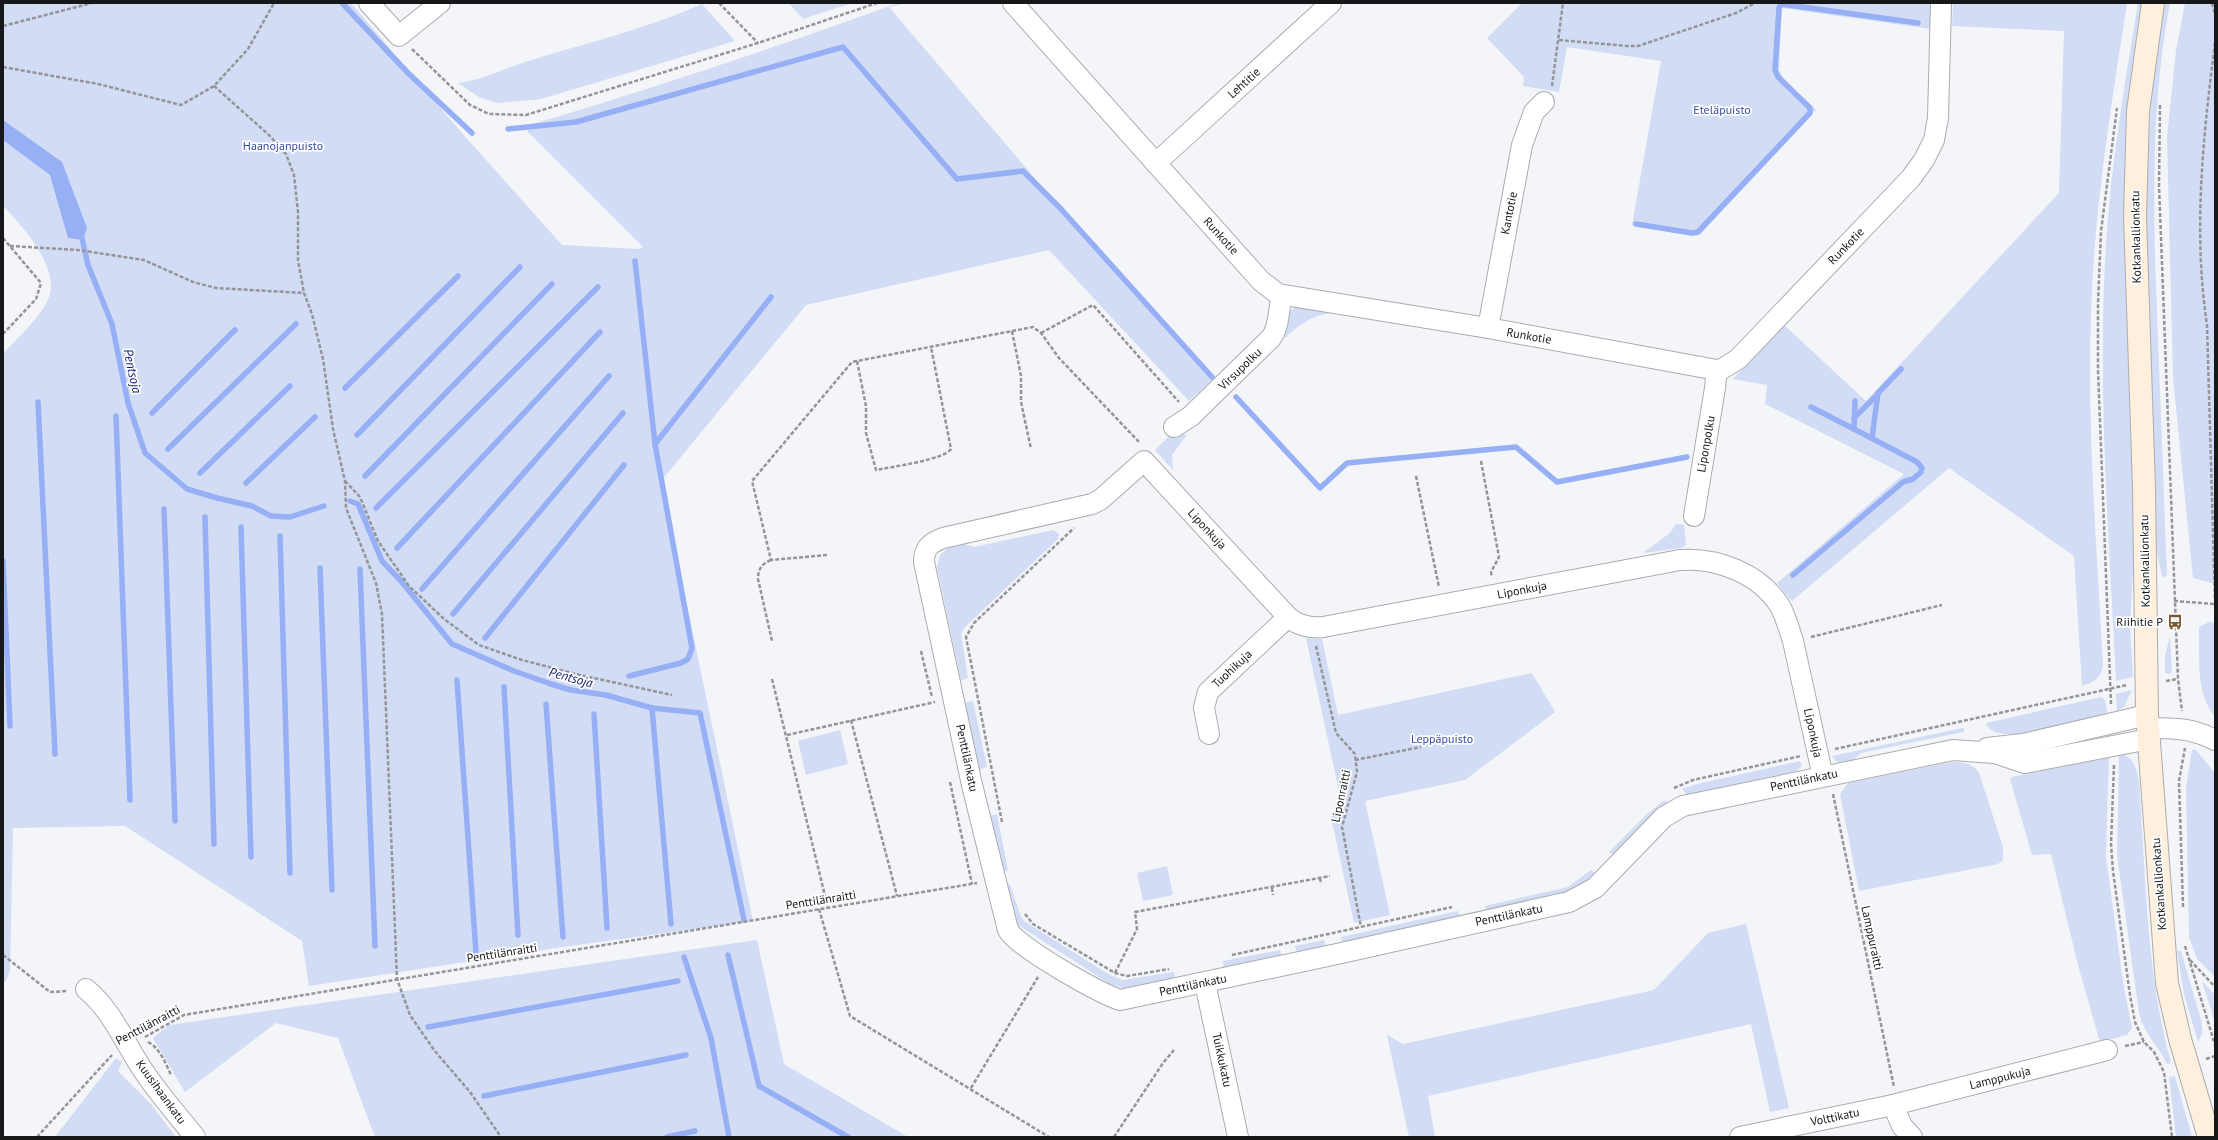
<svg xmlns="http://www.w3.org/2000/svg" width="2218" height="1140" font-family="'PT Sans',sans-serif">
<rect width="100%" height="100%" fill="#f3f5f9"/>
<!-- green -->
<g fill="#d2dcf4">
<path d="M3,3H351L461,132L562,245L638,249L643,247L528,132V127L533,124C656,88 777,47 898,3H907L889,7L1061,209L1215,377L1189,401L1049,250L806,305L661,481L753,921L563,947L309,986L302,941L125,826L13,828L10,971L6,981L3,983V354C16,339 45,314 50,294C57,265 22,225 3,206Z"/>
<polygon points="789,3 852,3 803,19"/>
<polygon points="1522,3 1932,3 1931,29 1782,8 1779,70 1784,79 1816,110 1700,234 1694,236 1632,225 1661,61 1567,47 1559,92 1523,86 1524,77 1487,38"/>
<path d="M1953,3H2127C2111,107 2094,210 2091,315C2087,432 2097,549 2103,666C2100,679 2094,682 2082,686L2074,556L1949,468L1792,601L1777,583L1904,474L1765,404L1767,385L1733,379L1784,325L1866,401L2059,193L2064,31L1952,26Z"/>
<path d="M2138,3H2143L2132,73L2125,164L2135,535L2130,626L2133,677L2116,681C2109,536 2097,389 2106,244C2111,163 2125,83 2138,3Z"/>
<path d="M2163,3H2170C2154,87 2153,172 2155,256C2158,346 2162,436 2165,526L2167,575L2165,577L2162,576L2157,553L2145,206L2151,101Z"/>
<polygon points="2185,3 2215,3 2215,584 2193,578 2173,377 2167,137 2176,51"/>
<path d="M702,4L735,41L541,99L497,103L479,97L458,83C483,80 504,68 528,61C586,43 646,29 702,4Z"/>
<path d="M1296,307L1333,313C1314,314 1298,325 1285,338L1284,329L1288,312Z"/>
<polygon points="1177,428 1180,429 1186,436 1172,455 1173,470 1155,450"/>
<polygon points="1676,524 1684,525 1686,545 1681,548 1643,553 1670,533"/>
<polygon points="1053,530 1059,534 1058,539 966,626 961,634 968,678 961,681 937,567 940,555 950,546 961,543 974,547"/>
<path d="M2209,622L2215,623V716C2195,694 2200,655 2199,627Z"/>
<polygon points="2170,636 2172,671 2170,674 2165,673 2165,656"/>
<polygon points="1306,638 1322,639 1338,715 1532,673 1555,712 1465,780 1365,801 1390,915 1354,923 1331,817 1340,796"/>
<polygon points="2132,690 2124,707 2117,711 2116,694"/>
<path d="M2101,697L2105,700L2107,711L2105,715C2085,720 1992,750 1986,723Z"/>
<polygon points="973,701 987,767 979,770 965,703"/>
<polygon points="1962,728 1965,729 1963,732 1861,753 1851,762 1837,762 1832,756"/>
<polygon points="840,730 848,764 806,775 798,741"/>
<polygon points="2195,749 2215,773 2215,977 2197,959 2189,937 2186,787 2192,750"/>
<path d="M2119,754C2134,755 2137,770 2139,782C2146,876 2146,972 2171,1063L2167,1064C2159,1046 2143,1033 2139,1013L2117,855Z"/>
<polygon points="2109,755 2106,857 2124,988 2132,1028 2127,1035 2100,1042 2078,965 2051,854 2032,855 2010,779 2012,777"/>
<polygon points="1800,761 1802,766 1796,771 1692,794 1686,794 1682,789 1697,784"/>
<path d="M1952,762C1964,762 1972,763 1979,773L2003,847V860L1998,864L1859,891L1840,794L1848,783Z"/>
<polygon points="1663,801 1667,801 1668,805 1618,853 1613,855 1609,852 1646,815"/>
<polygon points="997,814 1008,871 1001,872 989,816"/>
<polygon points="1167,866 1173,895 1143,901 1137,873"/>
<polygon points="1591,870 1594,872 1594,876 1576,890 1487,911 1485,906 1568,887"/>
<polygon points="1010,884 1021,917 1024,921 1110,975 1123,980 1174,972 1175,979 1127,989 1110,984 1015,923 1004,885"/>
<polygon points="1458,911 1460,917 1343,943 1341,937"/>
<polygon points="1746,924 1789,1108 1770,1112 1751,1024 1428,1096 1435,1137 1409,1137 1387,1035 1403,1044 1654,990 1708,933"/>
<polygon points="757,940 784,1064 908,1137 375,1137 338,1038 276,1023 185,1092 153,1038 169,1025"/>
<polygon points="1324,940 1326,947 1297,953 1295,946"/>
<polygon points="1280,950 1282,957 1224,969 1223,961"/>
<polygon points="2177,951 2181,951 2202,1023 2202,1034 2198,1042 2184,994"/>
<polygon points="2202,981 2215,995 2215,1023"/>
<polygon points="116,1058 122,1062 118,1071 150,1103 176,1137 55,1137"/>
<polygon points="2175,1076 2192,1137 2176,1137 2169,1077"/>
</g>
<!-- water -->
<polygon fill="#96aff5" points="3,120 62,162 87,228 83,240 68,238 50,175 3,140"/>
<g fill="none" stroke-linecap="round" stroke-linejoin="round">
<!-- stream -->
<g stroke="#96aff5" stroke-width="5.5">
<polyline points="342,3 408,73 472,133"/>
<polyline points="508,129 576,122 843,47 957,179 1023,171 1061,209 1212,377"/>
<polyline points="1636,224 1692,233 1698,232 1810,113 1810,108 1778,77 1775,70 1779,8 1781,4 1918,23"/>
<polyline points="81,234 88,265 112,324 128,403 145,453 187,489 217,498 252,506 271,516 290,517 324,506"/>
<polyline points="345,388 458,276"/>
<polyline points="1236,397 1320,488 1347,463 1516,447 1557,482 1687,457"/>
<polyline points="38,402 55,754"/>
<polyline points="1811,407 1854,429"/>
<polyline points="152,413 235,330"/>
<polyline points="116,416 130,800"/>
<polyline points="1854,418 1878,394"/>
<polyline points="357,435 520,267"/>
<polyline points="1872,438 1878,393 1901,369"/>
<polyline points="655,444 771,297"/>
<polyline points="168,449 296,324"/>
<polyline points="200,473 290,386"/>
<polyline points="365,476 552,284"/>
<polyline points="246,483 315,417"/>
<polyline points="350,501 358,504 382,561 401,581 452,644 514,671 551,684 571,690 606,695 652,708 671,924"/>
<polyline points="376,508 598,287"/>
<polyline points="164,509 175,821"/>
<polyline points="205,517 214,844"/>
<polyline points="241,527 251,857"/>
<polyline points="280,536 290,873"/>
<polyline points="397,548 600,332"/>
<polyline points="3,561 10,726"/>
<polyline points="320,568 332,890"/>
<polyline points="360,569 375,946"/>
<polyline points="1793,575 1903,482 1913,479 1921,472 1922,468 1917,462 1854,429 1855,401"/>
<polyline points="422,589 609,376"/>
<polyline points="453,614 623,413"/>
<polyline points="485,638 624,465"/>
<polyline points="629,676 681,663 688,659 692,648 655,444 635,261"/>
<polyline points="457,680 476,953"/>
<polyline points="504,687 518,935"/>
<polyline points="546,704 563,937"/>
<polyline points="652,708 700,713 744,920"/>
<polyline points="594,714 607,928"/>
<polyline points="728,955 759,1086 848,1137"/>
<polyline points="684,957 711,1038 729,1137"/>
<polyline points="428,1027 678,981"/>
<polyline points="484,1096 686,1055"/>
<polyline points="667,1137 695,1131"/>
</g>
<!-- street casing -->
<g stroke="#abacb0" stroke-width="22">
<g id="street">
<polyline points="369,3 399,36 440,3"/>
<polyline points="1013,3 1261,281 1278,294 1488,328 1717,370 1722,369 1738,359 1911,178 1924,160 1934,140 1938,118 1941,3"/>
<polyline points="1156,163 1331,3"/>
<polyline points="1488,328 1522,145 1534,112 1544,102"/>
<path d="M1174,427L1191,416L1271,338C1280,326 1278,309 1282,295"/>
<polyline points="1694,516 1715,388 1717,370"/>
<path d="M2148,728C2174,728 2192,728 2215,740"/>
<polyline points="1209,734 1204,708 1208,692 1288,617"/>
<polyline points="1987,748 2023,744 2147,715"/>
<path d="M1823,777L1793,641C1789,629 1786,617 1780,606C1760,574 1717,557 1680,560L1323,627C1310,628 1298,626 1288,617L1144,461L1100,500L1092,504L943,538C930,543 924,548 924,562L972,785L1008,930C1017,947 1099,993 1120,1000L1337,954L1569,902L1595,888L1664,817L1683,806L1953,750L1995,753L2025,763L2149,739"/>
<polyline points="1205,983 1238,1137"/>
<path d="M86,989C111,1010 122,1037 139,1064C155,1090 176,1113 195,1137"/>
<polyline points="1893,1105 2107,1050"/>
<polyline points="1740,1137 1893,1105 1902,1126 1912,1137"/>
</g>
</g>
<!-- secondary casing -->
<g stroke="#abacb0" stroke-width="24">
<polyline id="secondary" points="2153,3 2138,111 2135,216 2144,488 2147,715 2167,983 2180,1039 2209,1137"/>
</g>
<!-- path -->
<g stroke="#949598" stroke-width="2.5" stroke-dasharray="4 2" stroke-linecap="butt">
<polyline points="719,3 758,43"/>
<polyline points="2212,3 2215,14"/>
<polyline points="3,26 92,3"/>
<polyline points="1559,40 1627,46 1638,46 1736,13 1755,3"/>
<path d="M2215,43C2203,136 2193,232 2207,325L2215,601"/>
<polyline points="412,49 470,105 489,114 526,115 758,43 877,3"/>
<polyline points="3,67 98,84 181,105 214,86 248,49 274,3"/>
<polyline points="214,86 269,135 286,154 294,175 298,212 298,260 304,293 312,314 323,359 333,429 345,481 346,508 376,583 382,614 397,979 410,1015 434,1050 470,1092 501,1137"/>
<polyline points="1552,86 1563,3"/>
<polyline points="2160,105 2159,186 2178,679 2182,711"/>
<polyline points="3,238 41,283 36,299 3,334"/>
<polyline points="10,246 78,250 144,260 193,282 216,288 304,293"/>
<polyline points="1012,331 1021,376 1021,402 1031,449"/>
<polyline points="1041,333 1093,305 1179,402"/>
<path d="M857,361L866,406V433L876,470C890,467 944,460 951,449L931,347"/>
<polyline points="1481,461 1499,557 1491,572 1492,577"/>
<polyline points="1416,476 1439,587"/>
<polyline points="345,481 360,497 378,541 409,586 444,619 479,645 522,660 580,675 672,695"/>
<polyline points="827,555 771,560 752,481 852,362 1033,327 1041,333 1059,358 1140,443"/>
<path d="M771,560C761,564 758,570 758,579L772,641"/>
<polyline points="2174,601 2215,604"/>
<polyline points="1811,637 1942,605"/>
<polyline points="1316,646 1336,733 1355,754 1357,772 1342,827 1361,927"/>
<polyline points="921,651 932,697"/>
<polyline points="772,679 828,908"/>
<polyline points="2166,681 2178,679"/>
<polyline points="2111,704 2098,370 2098,303 2101,231 2117,108"/>
<polyline points="851,720 897,896"/>
<polyline points="787,735 935,702"/>
<polyline points="1835,749 2127,685"/>
<polyline points="1355,760 1421,747"/>
<polyline points="2114,765 2111,844 2113,871 2130,995 2135,1022 2144,1042 2154,1052 2164,1072 2172,1137"/>
<polyline points="950,782 972,884"/>
<polyline points="1674,788 1693,780 1801,756"/>
<polyline points="1833,794 1894,1087"/>
<polyline points="1002,822 966,637 974,623 1074,528"/>
<polyline points="1320,878 1321,884"/>
<polyline points="1272,888 1273,895"/>
<polyline points="2183,907 2179,781 2185,748"/>
<polyline points="819,909 850,1016 1049,1137"/>
<polyline points="1025,914 1033,924 1115,973 1127,976 1169,969"/>
<polyline points="2185,946 2215,1045"/>
<polyline points="3,955 50,992 67,991"/>
<polyline points="1232,955 1452,907"/>
<polyline points="2190,960 2215,987"/>
<polyline points="1115,973 1137,929 1135,912 1330,876"/>
<polyline points="145,1037 184,1015 977,883"/>
<path d="M148,1042C160,1048 166,1064 171,1075"/>
<polyline points="2125,1046 2144,1042"/>
<polyline points="2206,1059 2215,1056"/>
<polyline points="971,1088 1038,977"/>
<polyline points="37,1137 112,1055"/>
<polyline points="1114,1137 1163,1063 1174,1050"/>
</g>
<!-- street -->
<use href="#street" stroke="#fff" stroke-width="20"/>
<!-- secondary -->
<use href="#secondary" stroke="#ffefdd" stroke-width="22"/>
</g>
<!-- icons -->
<defs>
<g id="bus-bare" transform="scale(1.2)"><path d="M-5-6H5V4H4V6H2V4H-2V6H-4V4H-5ZM-3.5-4V0h7V-4ZM-3.5 1.2v1.5H-2V1.2ZM2 1.2v1.5H3.5V1.2Z" fill="#7a5930" stroke="#fff" stroke-width="2.5" paint-order="stroke"/></g>
</defs>
<g fill-rule="evenodd">
<use href="#bus-bare" x="2175" y="622"/>
</g>
<g text-anchor="middle" stroke-width="3.5" stroke-linejoin="round" paint-order="stroke">
<!-- street labels -->
<g font-size="12" fill="#161718" stroke="#fff">
<text transform="translate(1244 83) rotate(-42)" y="4">Lehtitie</text>
<text transform="translate(1509 213) rotate(-79)" y="4">Kantotie</text>
<text transform="translate(1221 236) rotate(48)" y="4">Runkotie</text>
<text transform="translate(2136 237) rotate(-91)" y="4">Kotkankallionkatu</text>
<text transform="translate(1846 246) rotate(-46)" y="4">Runkotie</text>
<text transform="translate(1529 336) rotate(10)" y="4">Runkotie</text>
<text transform="translate(1240 369) rotate(-44)" y="4">Virsupolku</text>
<text transform="translate(1706 444) rotate(-80)" y="4">Liponpolku</text>
<text transform="translate(1207 529) rotate(47)" y="4">Liponkuja</text>
<text transform="translate(2145 561) rotate(-91)" y="4">Kotkankallionkatu</text>
<text transform="translate(1522 590) rotate(-11)" y="4">Liponkuja</text>
<text transform="translate(1232 669) rotate(-43)" y="4">Tuohikuja</text>
<text transform="translate(1813 733) rotate(78)" y="4">Liponkuja</text>
<text transform="translate(967 758) rotate(78)" y="4">Penttilänkatu</text>
<text transform="translate(1804 780) rotate(-12)" y="4">Penttilänkatu</text>
<text transform="translate(1341 796) rotate(-78)" y="4">Liponraitti</text>
<text transform="translate(2159 884) rotate(-94)" y="4">Kotkankallionkatu</text>
<text transform="translate(821 900) rotate(-9)" y="4">Penttilänraitti</text>
<text transform="translate(1509 915) rotate(-12)" y="4">Penttilänkatu</text>
<text transform="translate(1872 938) rotate(78)" y="4">Lamppuraitti</text>
<text transform="translate(502 953) rotate(-9)" y="4">Penttilänraitti</text>
<text transform="translate(1193 985) rotate(-12)" y="4">Penttilänkatu</text>
<text transform="translate(148 1025) rotate(-28)" y="4">Penttilänraitti</text>
<text transform="translate(1222 1060) rotate(78)" y="4">Tuikkukatu</text>
<text transform="translate(2000 1078) rotate(-14)" y="4">Lamppukuja</text>
<text transform="translate(161 1092) rotate(54)" y="4">Kuusihaankatu</text>
<text transform="translate(1835 1117) rotate(-12)" y="4">Volttikatu</text>
</g>
<!-- park labels -->
<g font-size="12" fill="#384ea0" stroke="#fff">
<text x="1722" y="114">Eteläpuisto</text>
<text x="283" y="150">Haanojanpuisto</text>
<text x="1442" y="743">Leppäpuisto</text>
</g>
<!-- poi labels -->
<g font-size="12" fill="#161718" stroke="#fff" text-anchor="end">
<text x="2163" y="626">Riihitie P</text>
</g>
<!-- water labels -->
<g font-size="13" font-style="italic" fill="#121d6c" stroke="#fff">
<text transform="translate(133 371) rotate(78)" y="5">Pentsoja</text>
<text transform="translate(571 677) rotate(15)" y="5">Pentsoja</text>
</g>
</g>
<!-- border -->
<rect width="2218" height="1140" fill="none" stroke="#161718" stroke-width="8"/>
</svg>
